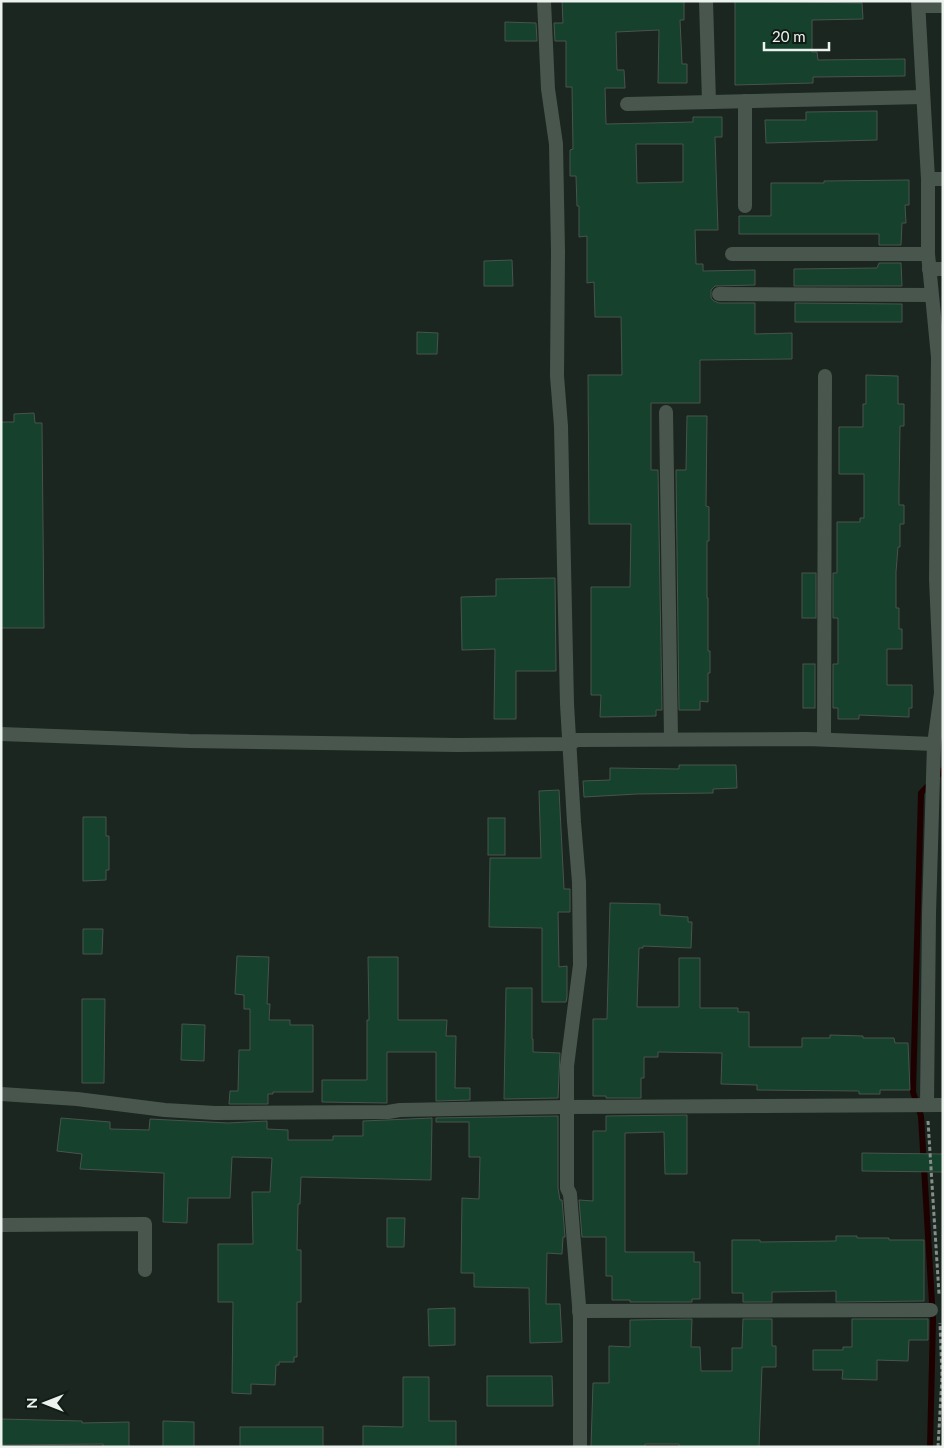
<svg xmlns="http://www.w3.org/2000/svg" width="944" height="1448" font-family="Lato,sans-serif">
<rect width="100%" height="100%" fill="#1a261f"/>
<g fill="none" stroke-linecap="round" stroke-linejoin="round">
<!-- stream -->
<polyline stroke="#1f0000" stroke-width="6" points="930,1447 933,1320 921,1116 913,1092 921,793 943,770"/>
</g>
<!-- building -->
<g fill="#15412d" stroke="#48544d" fill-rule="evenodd">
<path d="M562,1H684V20H680L682,64H687V83H658L659,30L616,32L617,70H624L625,88H605L606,124L693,122V117H722V137H715L718,230H695L696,264H703V271L755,270V285L715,286L711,290V298L714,301L719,303H755V334L792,333V359L700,360V403H651V470H658L662,710H656V716L600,717L601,695H591V587H630L631,524H589L588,375H622L621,317H595L594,282L587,283V236L579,237V206H577L576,176H570V150L573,149L572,87H566V41H555L554,23H563ZM636,144H683V182L637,183Z"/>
<polygon points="735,1 862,3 863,19 812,20 812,52 817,52 818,60 905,59 905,76 813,77 813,83 735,85"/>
<polygon points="505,22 536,23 537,41 505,41"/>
<polygon points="877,111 877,140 766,143 765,120 806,120 806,112"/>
<polygon points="909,180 909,205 905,205 906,223 902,223 901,245 879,245 879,234 739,234 739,216 771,216 771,183 824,183 824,181"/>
<polygon points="512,260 513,286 484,286 484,261"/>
<polygon points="879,263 901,263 902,286 794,286 794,269 877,268"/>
<polygon points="795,303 902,304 902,322 795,322"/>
<polygon points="417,332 438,333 437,354 417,354"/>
<polygon points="866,375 898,376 898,404 904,404 904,426 900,426 899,489 899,505 904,505 904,524 900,524 900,547 898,547 896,572 896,608 899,608 899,629 902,629 902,649 887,649 887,685 912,685 912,708 909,708 909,717 859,715 859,719 838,719 838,708 833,708 833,664 838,664 838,618 833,618 833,573 837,573 837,522 860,522 860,518 864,518 864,474 839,474 839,427 863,427 863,404 866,404"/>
<polygon points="34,413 35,423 42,423 44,628 1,628 1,422 14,422 14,414"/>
<polygon points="687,416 707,416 706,506 709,507 709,541 707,541 707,598 708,598 708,651 710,651 710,673 708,673 708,702 700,701 700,710 679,710 676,470 686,470"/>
<rect x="802" y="573" width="14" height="45"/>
<polygon points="555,578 556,671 516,671 516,719 494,719 495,649 462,650 461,597 496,596 496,579"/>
<rect x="803" y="664" width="12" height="44"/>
<polygon points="679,765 736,765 737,788 713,789 713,793 637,794 584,797 583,781 610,780 610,768 679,769"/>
<polygon points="559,790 564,889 570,889 570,912 558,912 559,967 567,966 567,997 566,1002 542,1002 542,928 489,927 490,858 541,858 539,791"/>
<polygon points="83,817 106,817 106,836 109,836 109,870 106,870 106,880 83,881"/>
<rect x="488" y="818" width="17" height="37"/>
<polygon points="610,903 660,904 660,915 688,917 688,922 692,922 691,948 643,946 643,948 639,948 637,1007 679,1007 679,958 700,958 700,1008 738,1008 738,1012 749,1012 749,1047 802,1047 802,1038 830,1038 830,1035 863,1036 863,1038 894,1038 895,1043 908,1043 910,1090 880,1090 880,1094 859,1094 859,1091 757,1090 757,1085 721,1084 722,1053 658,1052 658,1057 644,1057 644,1078 641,1078 641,1098 606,1098 606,1096 593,1096 593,1019 607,1019"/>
<polygon points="83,929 103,929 102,954 83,954"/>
<polygon points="237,956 269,957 267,1004 270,1004 269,1020 290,1020 290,1025 313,1025 313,1092 273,1092 273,1094 268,1094 268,1104 229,1104 230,1091 238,1091 239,1050 250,1050 250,1009 244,1009 244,995 235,994"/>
<polygon points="368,957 398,957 398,1020 447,1020 446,1036 456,1036 455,1088 470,1088 470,1100 436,1101 436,1052 387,1052 387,1103 322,1102 322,1080 367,1080 367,1020 369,1020"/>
<polygon points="506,988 532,988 532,1039 533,1039 533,1052 560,1053 558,1098 504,1099"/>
<polygon points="82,999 105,999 104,1083 82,1083"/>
<polygon points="182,1024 205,1025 204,1061 181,1060"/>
<polygon points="687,1115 687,1174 665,1174 664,1132 625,1133 625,1252 694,1252 694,1262 700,1262 700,1299 692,1299 692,1302 630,1302 630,1300 612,1300 612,1276 606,1276 606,1237 582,1237 579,1200 593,1201 593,1131 606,1131 606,1116"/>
<polygon points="558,1116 558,1188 560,1200 562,1200 565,1237 563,1237 562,1254 547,1253 546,1304 560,1304 562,1342 530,1343 529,1288 474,1287 474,1273 461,1273 462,1198 479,1199 480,1157 469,1157 469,1122 436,1122 436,1118"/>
<polygon points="61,1118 110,1122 110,1129 149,1130 150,1119 228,1123 267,1121 267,1129 288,1130 288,1140 333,1140 333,1136 363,1136 363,1121 432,1118 431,1180 301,1177 300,1204 298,1204 297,1250 301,1250 301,1302 297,1302 297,1357 294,1357 294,1362 279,1362 279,1365 276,1365 275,1385 251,1384 251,1394 232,1393 233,1302 218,1302 218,1244 253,1244 252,1192 270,1192 272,1158 232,1157 230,1198 188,1198 187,1223 163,1222 164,1173 80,1169 82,1154 57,1151"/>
<polygon points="862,1153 943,1154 943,1172 862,1171"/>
<polygon points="387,1218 405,1218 404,1247 387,1247"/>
<polygon points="836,1236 857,1236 857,1238 889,1238 889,1240 924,1240 924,1301 836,1302 836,1291 772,1292 772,1302 743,1302 743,1293 732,1293 732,1240 760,1240 760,1242 836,1241"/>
<polygon points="455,1308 455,1345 429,1346 428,1309"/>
<polygon points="692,1319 691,1347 700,1347 701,1371 732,1371 732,1348 742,1348 743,1319 772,1319 772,1346 776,1346 776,1367 762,1367 759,1447 679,1447 679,1444 645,1444 645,1447 591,1447 593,1383 609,1383 609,1346 630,1347 630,1320"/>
<polygon points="852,1319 928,1319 928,1340 909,1340 908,1361 877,1360 877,1380 842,1379 843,1370 813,1370 813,1350 843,1350 843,1347 852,1347"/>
<polygon points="487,1376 552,1376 553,1406 487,1406"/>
<polygon points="403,1377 429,1377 429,1421 456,1421 456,1447 363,1447 363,1426 403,1427"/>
<polygon points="1,1419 82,1421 82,1423 129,1422 129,1447 103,1447 103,1444 1,1445"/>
<polygon points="163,1421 194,1422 194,1447 163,1447"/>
<rect x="240" y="1427" width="83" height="20"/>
</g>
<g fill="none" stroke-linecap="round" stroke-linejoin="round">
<!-- path -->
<g stroke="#858e89" stroke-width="3" stroke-dasharray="4 2.5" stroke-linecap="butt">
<polyline points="928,1121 939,1294"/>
<polyline points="938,1447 942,1377 940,1323"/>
</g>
<!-- minor -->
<g stroke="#49564e" stroke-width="14">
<polyline points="544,1 548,89 556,144 558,252 557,376 561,426 567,704 574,822 579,882 580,965 567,1066 567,1188 570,1194 580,1318 580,1447"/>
<polyline points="706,1 709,102"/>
<polyline points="918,1 928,179 928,254 938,357 936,579 941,693 934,744 929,914 927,1105"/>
<polyline points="919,6 943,6"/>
<polyline points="627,104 923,97"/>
<polyline points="928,179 943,179"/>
<polyline points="745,206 745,101"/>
<polyline points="732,254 928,254"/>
<polyline points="929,269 943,269"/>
<polyline points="719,294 931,295"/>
<polyline points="666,412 671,738"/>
<polyline points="824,739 825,376"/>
<polyline points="1,1094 77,1099 165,1110 215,1113 388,1112 400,1110 567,1107 943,1105"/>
<polyline points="1,1225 145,1224 145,1270"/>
<polyline points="579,1311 931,1310"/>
</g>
<!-- tertiary -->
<polyline stroke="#49564e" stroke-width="14" points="1,734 189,741 457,745 569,744 577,740 807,739 934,744"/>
</g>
<!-- border -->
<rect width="944" height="1448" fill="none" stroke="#ecf3ef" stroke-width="5"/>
<!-- north arrow -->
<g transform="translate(45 1403) rotate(270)" stroke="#111c16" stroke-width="4" paint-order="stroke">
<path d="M0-4L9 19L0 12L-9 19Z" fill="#ecf3ef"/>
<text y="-8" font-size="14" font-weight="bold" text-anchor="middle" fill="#ecf3ef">N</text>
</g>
<!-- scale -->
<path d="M764 42v8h65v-8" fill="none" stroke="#ecf3ef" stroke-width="2.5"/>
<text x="772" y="42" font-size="15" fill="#ecf3ef" stroke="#111c16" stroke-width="4" paint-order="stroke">20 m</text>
</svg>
